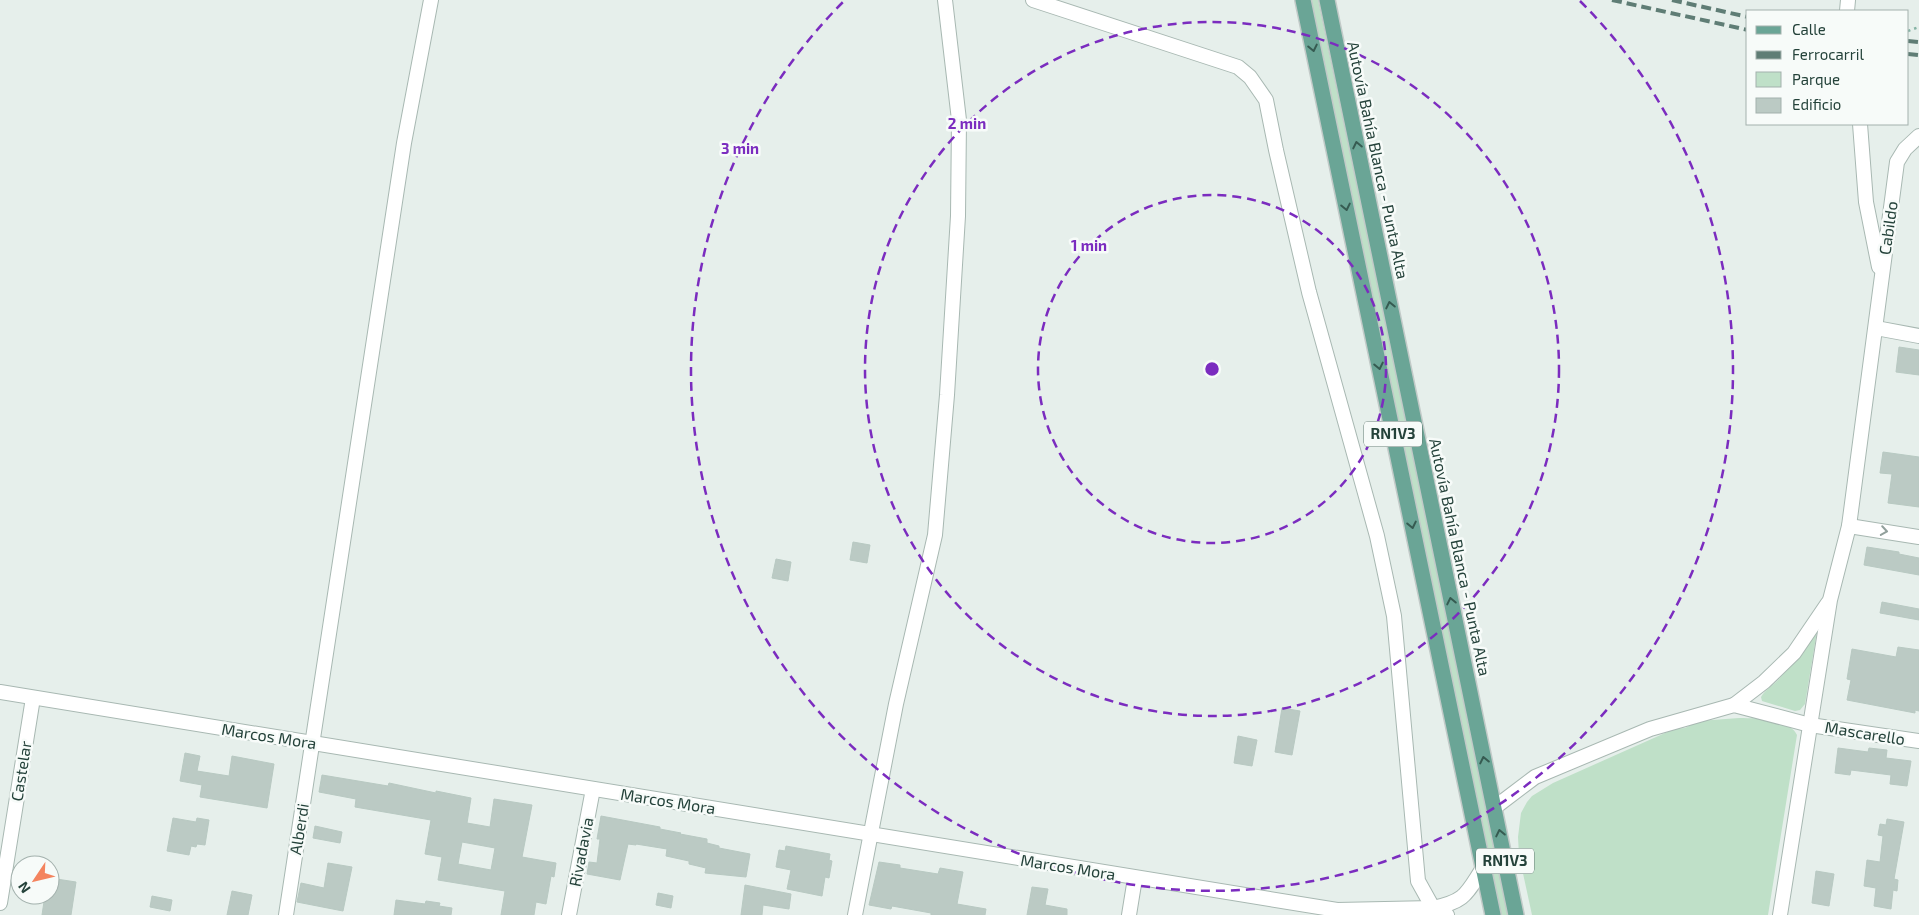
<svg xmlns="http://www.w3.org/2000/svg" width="1919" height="915" font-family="'Exo 2',sans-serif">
<rect width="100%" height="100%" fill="#e6efeb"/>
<!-- green -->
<g fill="#bfe0c8">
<polygon points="1311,0 1318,0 1509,915 1500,915"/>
<path d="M1817,631L1805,704L1800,710L1795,711L1762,701L1761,697C1765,690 1772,686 1778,680C1792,664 1805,648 1817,631Z"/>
<path d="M1739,718C1755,718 1790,719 1797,735L1768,915H1532L1519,855L1518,837L1521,813L1527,802L1532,796L1553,783L1674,729L1685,728L1699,721Z"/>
</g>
<!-- building -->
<g fill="#bbcac4" stroke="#b8c9c2" fill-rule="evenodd">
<polygon points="1899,347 1919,350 1919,375 1896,372"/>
<polygon points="1883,452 1919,457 1919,507 1888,503 1892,474 1880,473"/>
<polygon points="853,542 870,545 867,563 850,560"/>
<polygon points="1867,547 1899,552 1899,554 1919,558 1919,575 1864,565"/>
<polygon points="776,559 791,562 788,581 772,578"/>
<polygon points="1882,602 1919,609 1919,620 1880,613"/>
<polygon points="1898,647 1919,650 1919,711 1915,710 1915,713 1847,700 1851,680 1847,679 1852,649 1896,657"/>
<polygon points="1282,708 1300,711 1292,755 1275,752"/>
<polygon points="1238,736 1257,740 1252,766 1234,763"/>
<polygon points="1838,748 1868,752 1869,748 1887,750 1886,758 1911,761 1907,786 1890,784 1891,775 1851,770 1850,775 1835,773"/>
<polygon points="185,753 200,756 197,771 229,776 232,756 274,764 267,808 200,797 202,785 180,781"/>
<path d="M322,775L388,786L389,783L436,793V791L471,798L467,823L490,827L494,799L532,805L522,857L556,863L554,877L551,876L546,904L536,902L534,915H501L505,891L438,880L442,857L425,854L431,820L355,807L356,799L319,792ZM462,842L495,848L491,870L458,864Z"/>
<polygon points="601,816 660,827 660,829 681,833 680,834 707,839 707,843 719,846 719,848 750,854 746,877 705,873 706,868 689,864 689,861 666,856 667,849 636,844 636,845 628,844 620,880 587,874 589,862 597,863 600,839 597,839"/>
<polygon points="173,818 196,822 197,818 209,820 205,845 197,844 196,847 191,846 189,855 167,851"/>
<polygon points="1887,819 1904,822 1894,879 1898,880 1897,891 1893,890 1891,909 1874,906 1876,888 1864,886 1867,860 1880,862 1883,836 1878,835 1880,824 1886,825"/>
<polygon points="315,826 342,832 340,843 313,838"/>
<polygon points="786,846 830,854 829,860 832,861 829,878 825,877 822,896 787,889 791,870 776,867 779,850 785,851"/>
<polygon points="879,862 900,865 900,868 938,874 940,868 963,872 957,904 986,909 985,915 931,915 931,913 892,906 891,909 869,905"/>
<polygon points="328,863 352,867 343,911 297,902 301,883 324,888"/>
<polygon points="1816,871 1834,874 1829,906 1812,903"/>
<polygon points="50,878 76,882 71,915 42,915 45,895 50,895"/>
<polygon points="745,885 791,894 789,909 763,905 762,915 741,915"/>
<polygon points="1032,887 1048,889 1045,905 1067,909 1067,915 1027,915"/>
<polygon points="232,891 252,895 248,915 227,915"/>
<polygon points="658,893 673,896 671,908 656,905"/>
<polygon points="152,896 172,900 170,911 150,907"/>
<polygon points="396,900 425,904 426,901 440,903 439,906 452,908 451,915 394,915"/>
</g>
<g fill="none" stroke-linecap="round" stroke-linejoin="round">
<!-- minor casing -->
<g stroke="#a8b8b2" stroke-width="16">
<g id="minor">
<path d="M1033,0L1238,67L1250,77L1266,100L1276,150L1309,292L1377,536L1394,616L1418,881L1433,908C1466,901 1466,894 1483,868"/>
<polyline points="1847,11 1848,0"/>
<polyline points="1860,124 1866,202 1879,267"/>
<polyline points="1876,328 1919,336"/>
<polyline points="1849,526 1919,537"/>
<polyline points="0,692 1337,910 1433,908 1447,915"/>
<polyline points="1734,705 1764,682 1794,653 1828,603"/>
<polyline points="1494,808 1535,777 1650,729 1734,705 1810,725 1919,741"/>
<polyline points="0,903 33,698"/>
<polyline points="286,915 404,143 431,0"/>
<polyline points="569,915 593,789"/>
<polyline points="855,915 896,704 935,535 947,395 958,216 959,120 945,0"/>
<polyline points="1129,915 1135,878"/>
<polyline points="1780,915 1830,600 1849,526 1897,162 1905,149 1919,136"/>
</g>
</g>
<!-- major casing -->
<g stroke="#c2cac8" stroke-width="18">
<g id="major">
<polyline points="1303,0 1493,915"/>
<polyline points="1327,0 1516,915"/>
</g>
</g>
<!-- path -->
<polyline stroke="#86b3a5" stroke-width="2.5" stroke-dasharray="2.5 4" stroke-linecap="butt" points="1908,31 1919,27"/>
<!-- minor -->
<use href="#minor" stroke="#fff" stroke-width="14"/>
<!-- major -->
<use href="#major" stroke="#6aa596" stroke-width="15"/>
<!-- rail -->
<g stroke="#5f7d75" stroke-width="4" stroke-dasharray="10 5" stroke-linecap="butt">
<polyline points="1612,0 1748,30"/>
<polyline points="1672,0 1748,17"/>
<polyline points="1908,41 1919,42"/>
<polyline points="1908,54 1919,55"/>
</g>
</g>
<!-- one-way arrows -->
<defs><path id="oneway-chevron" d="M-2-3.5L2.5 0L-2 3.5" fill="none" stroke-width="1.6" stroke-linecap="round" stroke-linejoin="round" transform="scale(1.25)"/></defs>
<g stroke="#365b51">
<use href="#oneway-chevron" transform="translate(1313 48) rotate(78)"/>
<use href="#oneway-chevron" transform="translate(1357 145) rotate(-102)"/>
<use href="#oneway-chevron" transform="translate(1346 207) rotate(78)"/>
<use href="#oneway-chevron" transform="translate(1390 305) rotate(-102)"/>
<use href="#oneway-chevron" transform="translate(1379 366) rotate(78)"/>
<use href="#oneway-chevron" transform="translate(1412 525) rotate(78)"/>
<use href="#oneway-chevron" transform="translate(1451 601) rotate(-102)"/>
<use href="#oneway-chevron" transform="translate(1484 760) rotate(-102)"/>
<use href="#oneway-chevron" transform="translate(1500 833) rotate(-102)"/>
</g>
<use stroke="#92a09c" href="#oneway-chevron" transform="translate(1884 531) rotate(9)"/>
<!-- distance rings -->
<g fill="none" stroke="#7b2cbf" stroke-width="2.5" stroke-dasharray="9 6">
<circle cx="1212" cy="369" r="174"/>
<circle cx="1212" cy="369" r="347"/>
<path d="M1580 1A521 521 0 1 1 844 1"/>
</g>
<g text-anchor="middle" stroke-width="5" stroke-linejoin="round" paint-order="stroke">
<!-- shield labels -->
<g fill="#f7fbf9" stroke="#637a73" stroke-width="1">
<rect x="1364" y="421.5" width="58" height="25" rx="4"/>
<rect x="1476" y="848.5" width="58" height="25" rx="4"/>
</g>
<g font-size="15" font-weight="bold" fill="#24423a">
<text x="1393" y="439">RN1V3</text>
<text x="1505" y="866">RN1V3</text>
</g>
<!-- street labels -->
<g font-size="16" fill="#24423a" stroke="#f7fbf9">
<text transform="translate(1378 160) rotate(78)" y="6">Autovía Bahía Blanca - Punta Alta</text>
<text transform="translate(1888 228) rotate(-82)" y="6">Cabildo</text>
<text transform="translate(1460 557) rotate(78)" y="6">Autovía Bahía Blanca - Punta Alta</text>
<text transform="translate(1865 733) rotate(9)" y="6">Mascarello</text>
<text transform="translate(269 736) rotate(9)" y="6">Marcos Mora</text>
<text transform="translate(21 771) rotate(-81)" y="6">Castelar</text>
<text transform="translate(668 801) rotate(9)" y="6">Marcos Mora</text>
<text transform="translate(299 829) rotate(-81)" y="6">Alberdi</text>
<text transform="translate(581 852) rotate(-79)" y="6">Rivadavia</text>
<text transform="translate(1068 867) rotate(9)" y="6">Marcos Mora</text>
</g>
</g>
<circle cx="1212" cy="369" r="8" fill="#7b2cbf" stroke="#f7fbf9" stroke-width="2.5"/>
<g font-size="15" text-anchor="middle" font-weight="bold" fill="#7b2cbf" stroke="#f7fbf9" stroke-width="5" stroke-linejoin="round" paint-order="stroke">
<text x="967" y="129">2 min</text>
<text x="740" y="154">3 min</text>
<text x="1089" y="251">1 min</text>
</g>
<!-- legend -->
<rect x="1746" y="10" width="162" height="115" fill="#f7fbf9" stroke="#a3b1ad"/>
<rect x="1756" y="26" width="25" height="8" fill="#6aa596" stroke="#a3b1ad"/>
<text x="1792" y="35" font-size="15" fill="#24423a">Calle</text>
<rect x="1756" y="51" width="25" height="8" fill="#5f7d75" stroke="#a3b1ad"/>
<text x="1792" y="60" font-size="15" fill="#24423a">Ferrocarril</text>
<rect x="1756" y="72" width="25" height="15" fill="#bfe0c8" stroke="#a3b1ad"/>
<text x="1792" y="85" font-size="15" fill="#24423a">Parque</text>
<rect x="1756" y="98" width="25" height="15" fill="#bbcac4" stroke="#a3b1ad"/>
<text x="1792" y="110" font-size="15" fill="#24423a">Edificio</text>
<!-- north arrow -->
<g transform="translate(35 880) rotate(235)"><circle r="24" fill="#f7fbf9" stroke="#a3b1ad"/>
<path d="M0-4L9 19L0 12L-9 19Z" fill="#f4845f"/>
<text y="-8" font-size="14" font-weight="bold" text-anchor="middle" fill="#24423a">N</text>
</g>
</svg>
